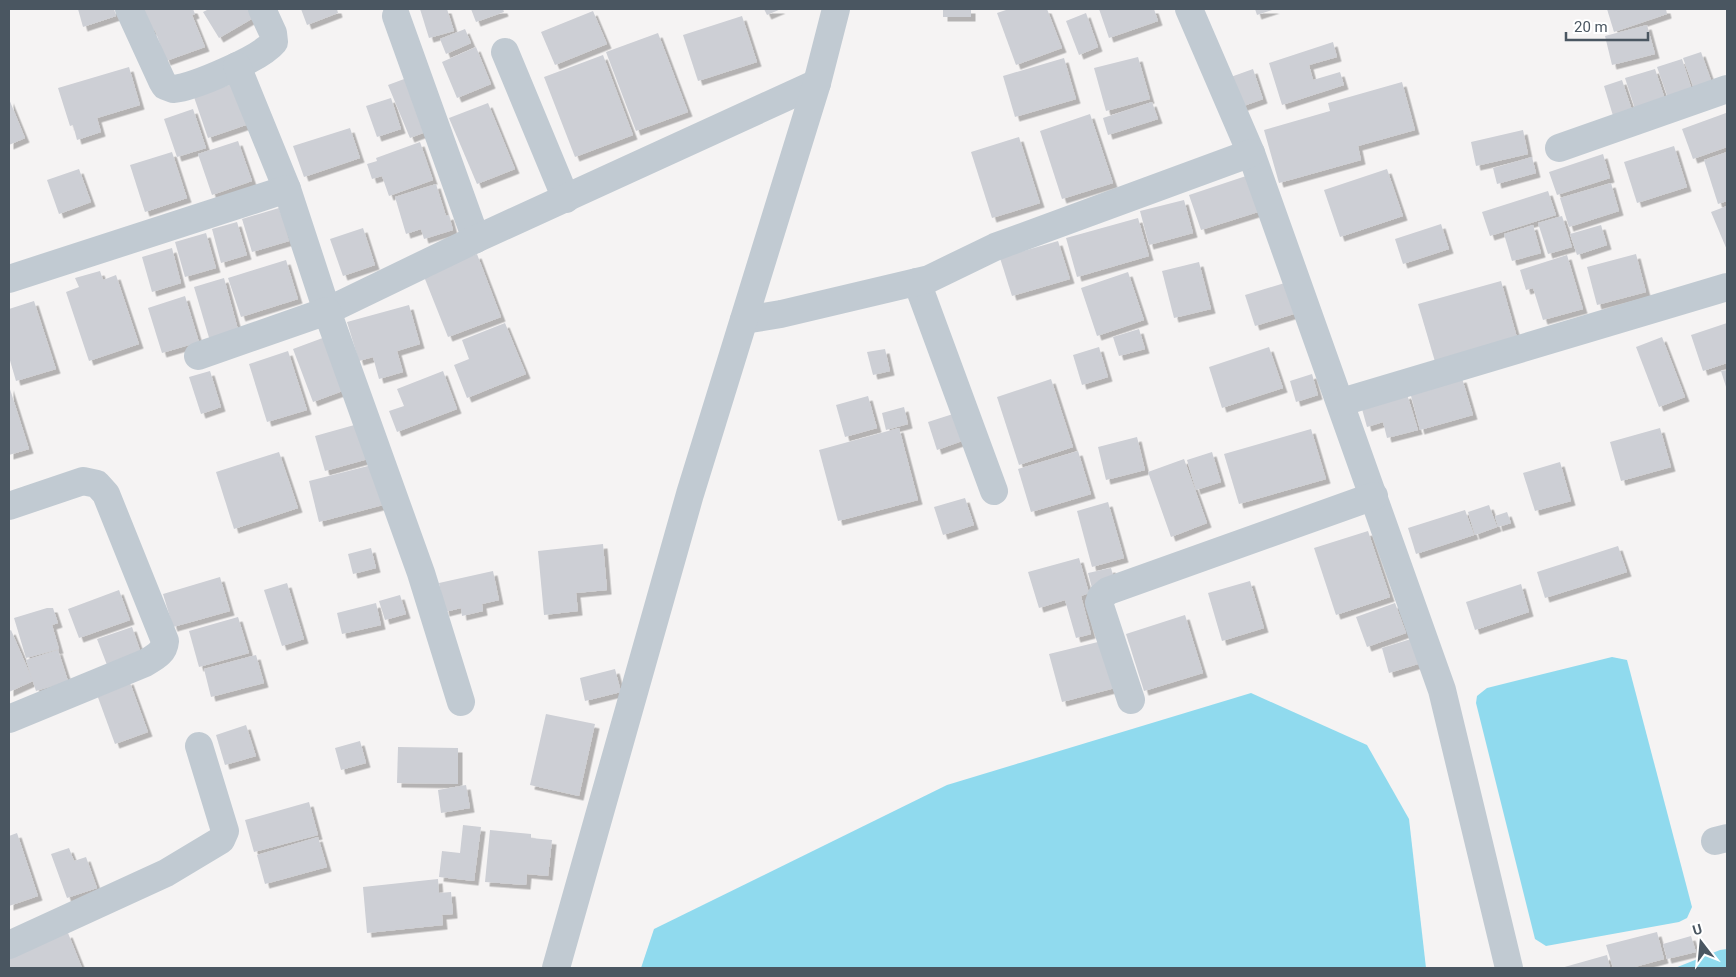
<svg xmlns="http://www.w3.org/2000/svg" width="1736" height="977" font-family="Roboto,sans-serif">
<defs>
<filter id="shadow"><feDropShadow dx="4.5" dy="4.5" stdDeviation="0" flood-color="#0004"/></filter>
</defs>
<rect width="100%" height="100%" fill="#f5f3f3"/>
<!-- water -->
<g fill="#90daee">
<polygon points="1612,657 1627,660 1692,907 1687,918 1679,922 1546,946 1535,939 1476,703 1477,696 1487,688"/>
<polygon points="1251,693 1367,745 1409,819 1426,968 641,968 654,929 947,785"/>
<polygon points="1727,949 1727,968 1675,968 1720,950"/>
</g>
<!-- building -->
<g fill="#cdcfd5" filter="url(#shadow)">
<polygon points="78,9 114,9 116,16 83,27"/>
<polygon points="140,9 193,9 195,14 192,15 205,47 166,61 155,30 149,32"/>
<polygon points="209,9 251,9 255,17 219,38 203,12"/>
<polygon points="301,9 337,9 338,13 307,25"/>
<polygon points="420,9 447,9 454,31 429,38"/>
<polygon points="471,9 503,9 504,12 476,22"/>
<polygon points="764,9 781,9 767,15"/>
<rect x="943" y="9" width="28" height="8"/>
<polygon points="1009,9 1047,9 1062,48 1016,65 997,13"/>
<polygon points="1099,9 1154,9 1158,21 1109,38"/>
<polygon points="1255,9 1275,9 1257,15"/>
<polygon points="1607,9 1666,9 1667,14 1614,32"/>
<polygon points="593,11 607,44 555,65 541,32"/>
<polygon points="1086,13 1098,47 1079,55 1066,21"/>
<polygon points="742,16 757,62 698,81 683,35"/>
<polygon points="1647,25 1655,54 1612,65 1605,36"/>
<polygon points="465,29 471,43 446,54 440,39"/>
<polygon points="658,33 688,112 636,131 606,52"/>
<polygon points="1333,42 1337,57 1309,65 1313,80 1340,72 1344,85 1282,105 1269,63"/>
<polygon points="476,47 491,84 457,98 442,62"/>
<polygon points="1701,52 1712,83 1694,89 1683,58"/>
<polygon points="603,55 633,135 575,157 544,77"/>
<polygon points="1138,57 1150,99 1106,111 1094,68"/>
<polygon points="1064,58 1076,99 1015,117 1003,76"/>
<polygon points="1682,59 1693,93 1669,101 1657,67"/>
<polygon points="129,67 140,105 97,118 101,132 77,140 73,125 70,126 58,88"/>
<polygon points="1253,69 1263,99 1238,108 1228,78"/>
<polygon points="1655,69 1667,105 1637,115 1625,78"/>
<polygon points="415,75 436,128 410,138 388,85"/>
<polygon points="1622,80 1633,113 1614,119 1604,86"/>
<polygon points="1402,82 1415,130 1358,146 1361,160 1279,183 1264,130 1330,111 1328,103"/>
<polygon points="232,84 246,125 208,138 194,97"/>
<polygon points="391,98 401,129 377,137 366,106"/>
<polygon points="9,99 25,138 9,145"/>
<polygon points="1152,102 1158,119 1108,135 1103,118"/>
<polygon points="488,103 515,169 477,184 449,118"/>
<polygon points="193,109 206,148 177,157 164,119"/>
<polygon points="1726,113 1727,147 1693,159 1682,129"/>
<polygon points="1090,114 1113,183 1062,199 1040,131"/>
<polygon points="350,128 360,158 304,177 293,146"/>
<polygon points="1523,130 1528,154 1476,166 1471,142"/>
<polygon points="1019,137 1040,203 992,218 971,152"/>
<polygon points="238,141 252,181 212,195 198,154"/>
<polygon points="420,142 433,180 389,196 382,176 372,179 367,164 377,161 376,158"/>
<polygon points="1674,146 1687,187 1637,203 1624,162"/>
<polygon points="172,152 187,198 145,212 130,165"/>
<polygon points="1727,152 1727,201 1718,204 1704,160"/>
<polygon points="1603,154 1610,178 1557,195 1549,172"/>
<polygon points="1532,157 1536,173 1497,184 1493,168"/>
<polygon points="79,169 91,202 59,214 47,180"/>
<polygon points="1387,169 1403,216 1340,237 1324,190"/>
<polygon points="1246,176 1258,212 1201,230 1189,195"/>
<polygon points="1611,183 1619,211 1569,227 1560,198"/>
<polygon points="436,184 446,216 449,215 453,230 424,239 421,229 406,234 395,197"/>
<polygon points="1548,191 1556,215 1490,236 1482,212"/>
<polygon points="1184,200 1193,233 1149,245 1140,211"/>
<polygon points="1727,206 1727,250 1711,212"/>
<polygon points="279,208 289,241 252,252 242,219"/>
<polygon points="1562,216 1572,247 1548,254 1538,223"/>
<polygon points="1138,218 1149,256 1077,277 1066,238"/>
<polygon points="237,222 247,255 221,263 212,229"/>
<polygon points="1441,224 1449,249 1403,264 1395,239"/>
<polygon points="1533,225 1541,253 1512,261 1504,234"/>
<polygon points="1601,225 1607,245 1577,255 1570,234"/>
<polygon points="363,228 375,265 343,276 330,239"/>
<polygon points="206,233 216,268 185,277 175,242"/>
<polygon points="1058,241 1070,279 1012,296 1000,258"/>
<polygon points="172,248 181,283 152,292 142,257"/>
<polygon points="477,254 501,317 448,337 423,274"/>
<polygon points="1636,254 1646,292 1597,305 1587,267"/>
<polygon points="1567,255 1583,309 1543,320 1533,288 1526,290 1520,270"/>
<polygon points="286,260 298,299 241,317 228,278"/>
<polygon points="1199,262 1211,309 1174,318 1162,271"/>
<polygon points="100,271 103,280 116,275 139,344 89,361 66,292 79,287 75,278"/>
<polygon points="1128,272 1144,320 1097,336 1081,288"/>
<polygon points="224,278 239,333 210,341 194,287"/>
<polygon points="1501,281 1518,341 1436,365 1418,304"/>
<polygon points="1288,282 1297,313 1255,326 1245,295"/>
<polygon points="185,296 199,342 162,353 148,308"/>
<polygon points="34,301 56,369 16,381 9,357 9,309"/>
<polygon points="409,305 420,344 397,351 403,372 379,379 373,357 359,361 347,322"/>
<polygon points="505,323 526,374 467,398 454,365 469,359 462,340"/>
<polygon points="1727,323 1727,363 1703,371 1691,335"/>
<polygon points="1139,329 1145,349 1119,356 1113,337"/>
<polygon points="328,336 348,389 313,402 293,349"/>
<polygon points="1662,337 1685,397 1659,407 1636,347"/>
<polygon points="1099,347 1108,377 1082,385 1073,355"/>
<polygon points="1269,347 1283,388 1222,408 1209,367"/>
<polygon points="885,349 890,371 873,375 867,352"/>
<polygon points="288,351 307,410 267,422 249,364"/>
<polygon points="1727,370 1727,390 1721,371"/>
<polygon points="210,371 221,407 201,414 189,377"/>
<polygon points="443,371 457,409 397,432 389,411 404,406 397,389"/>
<polygon points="1312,374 1318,395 1296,402 1290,381"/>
<polygon points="1462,378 1473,415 1420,430 1410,392"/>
<polygon points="1051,379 1073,447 1019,465 997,397"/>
<polygon points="9,386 29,449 9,455"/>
<polygon points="1407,394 1418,430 1387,438 1383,422 1367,427 1362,409"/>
<polygon points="868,396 877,428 845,437 836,405"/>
<polygon points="904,407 908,424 886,430 882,413"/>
<polygon points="953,414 962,441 937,450 928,422"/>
<polygon points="358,424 368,459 325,471 315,436"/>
<polygon points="899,428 918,500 838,521 819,450"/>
<polygon points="1660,428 1671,467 1621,481 1610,442"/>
<polygon points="1311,429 1326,479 1239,504 1224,454"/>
<polygon points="1137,437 1145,470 1106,480 1098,447"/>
<polygon points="1078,451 1091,494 1031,512 1018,469"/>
<polygon points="279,452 298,508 234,529 216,472"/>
<polygon points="1212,452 1221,482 1196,490 1187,460"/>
<polygon points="1184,459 1207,523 1171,537 1148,472"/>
<polygon points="1560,462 1571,501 1535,511 1523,473"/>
<polygon points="372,465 383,505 319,522 309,481"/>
<polygon points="965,498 974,525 943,535 934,507"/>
<polygon points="1108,502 1124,558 1092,567 1077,511"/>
<polygon points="1489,505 1497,527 1475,535 1468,512"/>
<polygon points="1465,510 1474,535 1416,554 1408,528"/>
<polygon points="1507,512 1511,523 1498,527 1495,516"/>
<polygon points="1368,531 1390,597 1336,615 1314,548"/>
<polygon points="603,544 607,590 576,593 578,611 544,615 538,551"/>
<polygon points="1618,546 1627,572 1545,598 1537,572"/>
<polygon points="371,548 376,568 353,574 348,554"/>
<polygon points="1079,558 1089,593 1081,596 1091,634 1076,638 1065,600 1039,608 1028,572"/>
<polygon points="1111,568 1116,586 1093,592 1088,573"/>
<polygon points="493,571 499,600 482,604 483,611 462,616 461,608 445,612 439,583"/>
<polygon points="220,577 230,611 173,627 163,594"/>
<polygon points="1250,581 1264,628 1222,641 1208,593"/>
<polygon points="287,583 304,639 282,646 264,590"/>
<polygon points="1521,584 1529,612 1475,630 1466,602"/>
<polygon points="119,590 130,620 79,638 68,609"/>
<polygon points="400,595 406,614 385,620 379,601"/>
<polygon points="376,603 381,625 342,634 337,613"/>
<polygon points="1395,603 1406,633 1367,647 1356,617"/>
<polygon points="47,608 53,608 58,623 52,625 59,649 26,658 14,618"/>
<polygon points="1185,615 1203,673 1144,691 1126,634"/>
<polygon points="238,617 249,653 199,667 189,631"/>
<polygon points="132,627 141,653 107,665 97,639"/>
<polygon points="11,630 33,681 9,692 9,631"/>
<polygon points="1411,639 1418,664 1389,673 1382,648"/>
<polygon points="1102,641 1115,688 1062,702 1049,654"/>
<polygon points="58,650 68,681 36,691 26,660"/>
<polygon points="256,655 264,683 211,697 204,669"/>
<polygon points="615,669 621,692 585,701 580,678"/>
<polygon points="129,680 148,732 115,744 96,692"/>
<polygon points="546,714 595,724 579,796 530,785"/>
<polygon points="246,725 256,756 225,765 216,735"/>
<polygon points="360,741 366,763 341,770 335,748"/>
<polygon points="398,747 458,748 458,784 397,783"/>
<polygon points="466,785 470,808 441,813 438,790"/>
<polygon points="309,802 318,835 254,852 245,820"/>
<polygon points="463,825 481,827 474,881 439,877 442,851 460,853"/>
<polygon points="490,830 531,834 531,838 552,840 548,876 527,874 526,885 485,882"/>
<polygon points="17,833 38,896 9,906 9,836"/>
<polygon points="318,837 327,867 265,884 257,855"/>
<polygon points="69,848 74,861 86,857 97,888 67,898 51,854"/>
<polygon points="438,879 439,893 451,892 453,914 442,915 443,925 367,933 363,887"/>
<polygon points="1657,932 1664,959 1631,968 1613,968 1606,945"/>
<polygon points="68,933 82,968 9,968 9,956"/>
<polygon points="1691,936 1696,952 1667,959 1663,944"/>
<polygon points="1607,955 1610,968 1561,968"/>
</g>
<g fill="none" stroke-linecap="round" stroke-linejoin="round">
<!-- minor -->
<g stroke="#c1cad2" stroke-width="28">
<path d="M129,9L162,81L165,86L173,89C194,87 260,59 274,42L273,33L262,9"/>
<polyline points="1189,9 1251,153 1442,690 1509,968"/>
<polyline points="396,16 476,239"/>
<polyline points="505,52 566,199"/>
<polyline points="237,66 287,189"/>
<polyline points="1559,148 1727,89"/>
<polyline points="9,279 287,189 327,311 476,239 817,83"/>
<polyline points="917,282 994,491"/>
<polyline points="744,320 781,314 929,279 995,247 1251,153"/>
<polyline points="198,356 327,311 421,573 461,702"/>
<polyline points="1342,402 1727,287"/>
<path d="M9,506L83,481L97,484L106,494L165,641C164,653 155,657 145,663L9,719"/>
<polyline points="1131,700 1099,603 1101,597 1108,591 1374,496"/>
<polyline points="1715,841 1727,838"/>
<polyline points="9,945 166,873 221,840 225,831 199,746"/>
<polyline points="556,968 690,494 817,83 836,9"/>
</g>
</g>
<!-- border -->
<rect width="1736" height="977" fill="none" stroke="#4a5661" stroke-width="20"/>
<!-- north arrow -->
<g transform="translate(1701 942) rotate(344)" stroke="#ffffff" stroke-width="4" paint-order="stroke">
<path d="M0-4L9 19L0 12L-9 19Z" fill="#4a5661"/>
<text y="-8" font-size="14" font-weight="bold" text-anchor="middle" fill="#4a5661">U</text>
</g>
<!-- scale -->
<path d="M1566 32v8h82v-8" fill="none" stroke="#4a5661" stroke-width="2.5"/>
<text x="1574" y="32" font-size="15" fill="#4a5661" stroke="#ffffff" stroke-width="4" paint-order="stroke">20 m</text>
</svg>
